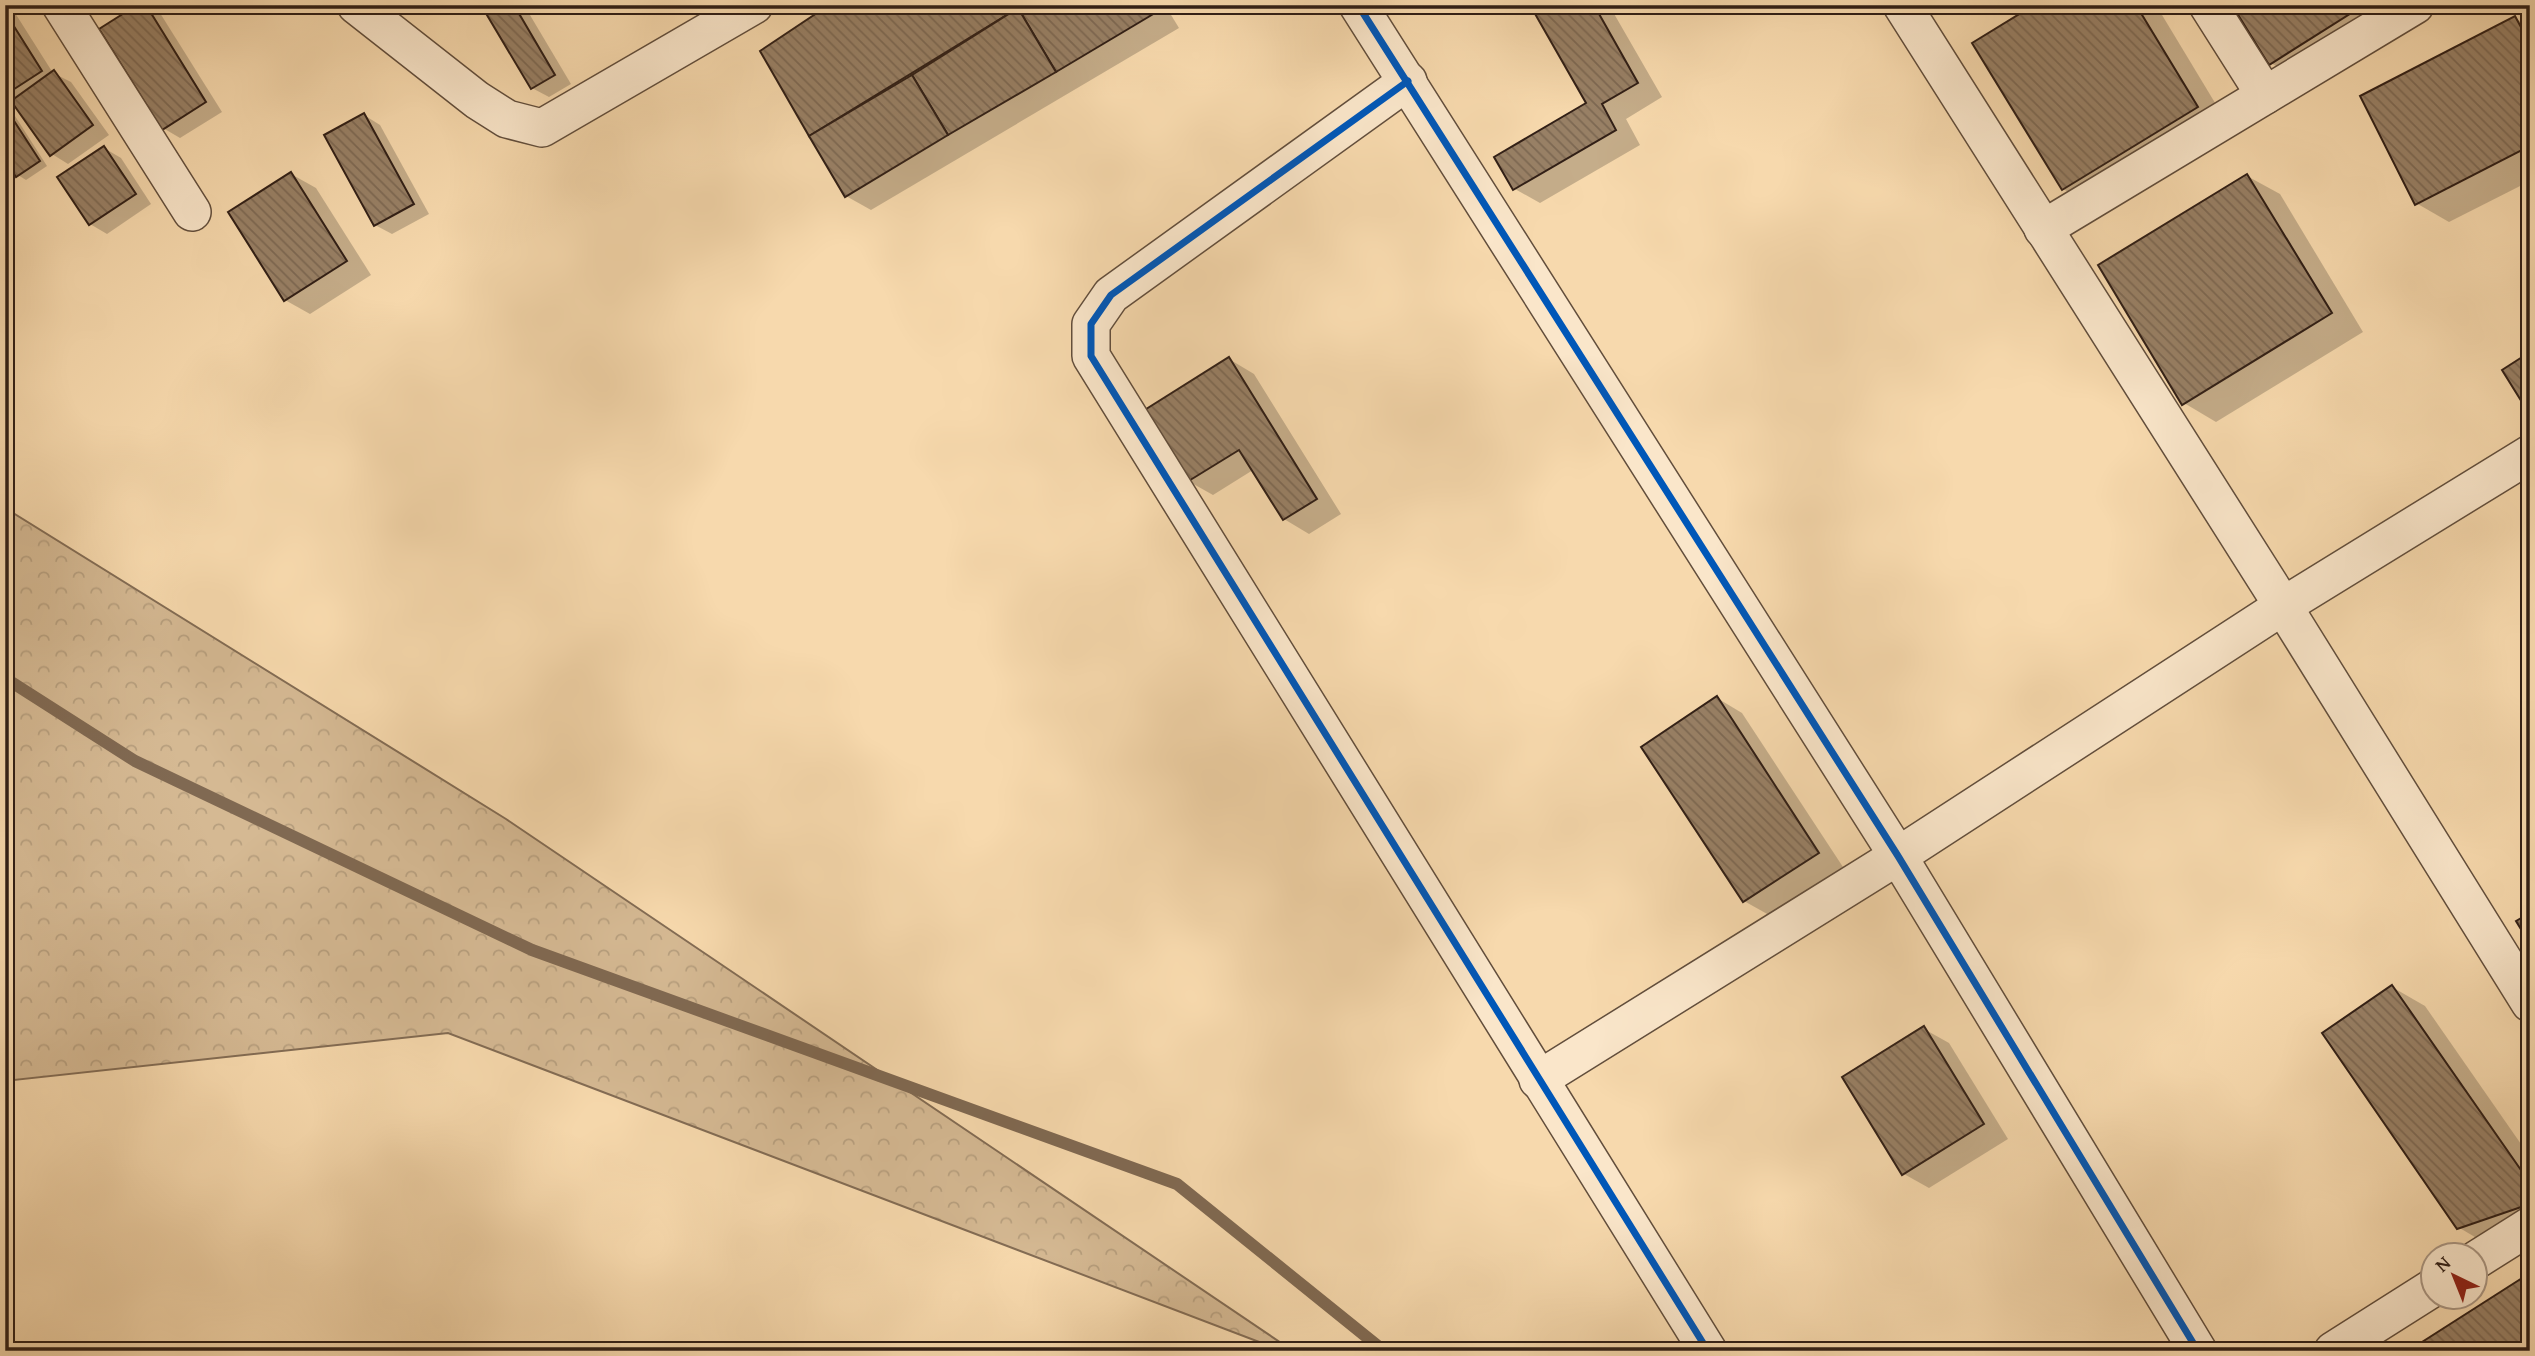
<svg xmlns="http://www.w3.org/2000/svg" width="2535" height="1356" font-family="'Gentium Book Plus',serif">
<defs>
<pattern id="forest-crowns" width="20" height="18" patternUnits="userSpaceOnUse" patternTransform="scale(1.75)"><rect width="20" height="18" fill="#d5b993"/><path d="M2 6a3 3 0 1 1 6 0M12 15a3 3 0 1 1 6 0" fill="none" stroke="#b79f7e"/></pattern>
<pattern id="building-back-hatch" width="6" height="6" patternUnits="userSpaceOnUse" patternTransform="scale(1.75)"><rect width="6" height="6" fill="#988065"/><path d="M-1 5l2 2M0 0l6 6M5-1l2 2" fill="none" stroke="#7d6852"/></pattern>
</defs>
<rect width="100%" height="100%" fill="#f7d9ad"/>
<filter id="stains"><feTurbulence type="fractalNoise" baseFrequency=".00286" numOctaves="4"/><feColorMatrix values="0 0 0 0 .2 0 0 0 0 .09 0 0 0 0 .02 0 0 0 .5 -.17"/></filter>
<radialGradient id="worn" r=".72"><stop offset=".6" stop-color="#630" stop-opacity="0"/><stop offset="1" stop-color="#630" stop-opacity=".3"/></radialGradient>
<!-- forest -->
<polygon fill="url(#forest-crowns)" stroke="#836c54" stroke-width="2" points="5,508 506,819 1293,1351 1283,1351 448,1033 5,1081"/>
<!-- shadow -->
<g fill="#0003">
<polygon points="5,5 10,5 53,73 71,82 109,135 68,164 52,154 15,104 5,98"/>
<polygon points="140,5 148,5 160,13 222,112 180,138 163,128"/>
<polygon points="483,5 524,5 571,84 549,97 532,88"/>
<polygon points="832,5 1165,5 1179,28 871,210 846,196 810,135"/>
<polygon points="1532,5 1609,5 1662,97 1626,119 1640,145 1540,203 1515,189 1589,103"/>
<polygon points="1959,5 1984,5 1972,13"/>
<polygon points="2037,5 2156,5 2229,126 2096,207 2063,189"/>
<polygon points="2234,5 2411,5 2296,78 2271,63"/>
<polygon points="2515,18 2530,27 2530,181 2449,222 2416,203"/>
<polygon points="7,112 15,116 47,166 26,180 18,175 5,156"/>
<polygon points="364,115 380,125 429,214 392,234 375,225"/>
<polygon points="104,148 121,158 151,204 107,234 90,224"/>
<polygon points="291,174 316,188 371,275 310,314 285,300"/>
<polygon points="2247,176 2280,194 2363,332 2216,422 2184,403"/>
<polygon points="1229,359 1254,374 1341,514 1309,534 1284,519 1253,470 1213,495 1188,481"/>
<polygon points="1717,698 1742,713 1843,867 1769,915 1744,901"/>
<polygon points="2392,987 2425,1006 2530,1157 2530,1233 2490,1246 2458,1227"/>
<polygon points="1924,1029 1949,1043 2008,1139 1929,1188 1904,1174 1844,1078"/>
</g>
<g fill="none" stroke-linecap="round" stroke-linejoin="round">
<!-- stream -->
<polyline stroke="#806952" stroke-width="12" points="5,678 135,761 532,950 1177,1184 1384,1351"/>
</g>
<!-- building -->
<g fill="url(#building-back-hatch)" stroke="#311f16" stroke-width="2">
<polygon points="137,5 146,5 206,102 162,130 99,29"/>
<polygon points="481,5 514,5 555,75 531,89"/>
<polygon points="829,5 1016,5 1018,8 809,136 760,51"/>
<polygon points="1022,5 1150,5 1155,13 1056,72 1018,8"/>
<polygon points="1530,5 1594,5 1638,83 1602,104 1616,130 1513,190 1494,157 1586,103"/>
<polygon points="2034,5 2136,5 2198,107 2062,190 1972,43"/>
<polygon points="2232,5 2364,5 2269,65"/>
<polygon points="1018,8 1056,72 948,135 912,75"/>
<polygon points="5,12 42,71 5,95"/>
<polygon points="2515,16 2530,44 2530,146 2415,205 2360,96"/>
<polygon points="54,70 93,125 50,156 11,101"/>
<polygon points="912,75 948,135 845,197 809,136"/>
<polygon points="7,110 40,161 16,177 5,160"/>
<polygon points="364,113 414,204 374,226 324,135"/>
<polygon points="104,146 136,194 89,225 57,177"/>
<polygon points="291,172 347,261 284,301 228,212"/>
<polygon points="2247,174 2332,313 2182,405 2098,265"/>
<polygon points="2530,352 2530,415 2502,370"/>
<polygon points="1229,357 1317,499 1283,520 1239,450 1187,482 1143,411"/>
<polygon points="1717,696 1819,853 1743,902 1641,747"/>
<polygon points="2530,913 2530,944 2516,921"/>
<polygon points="2392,985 2530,1183 2530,1204 2457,1229 2322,1033"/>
<polygon points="1924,1026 1984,1124 1902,1175 1842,1077"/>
<polygon points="2530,1273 2530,1351 2408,1351"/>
</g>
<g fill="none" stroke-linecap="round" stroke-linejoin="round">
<!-- minor casing -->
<g stroke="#624e3c" stroke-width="40">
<g id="minor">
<polyline points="61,5 192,212"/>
<polyline points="356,5 477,100 507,119 542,128 754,5"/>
<polyline points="1358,5 1898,856 2198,1351"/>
<polyline points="1902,5 2283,606 2530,1003"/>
<polyline points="2208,5 2265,95"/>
<polyline points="1408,81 1111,295 1091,324 1091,356 1708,1351"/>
<polyline points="2043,229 2415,5"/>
<polyline points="1538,1080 1898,856 2283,606 2530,454"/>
<polyline points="2476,1260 2530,1226"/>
<polyline points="2333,1351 2434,1287"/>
</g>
</g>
<!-- minor -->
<use href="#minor" stroke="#fae6ca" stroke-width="37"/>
<!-- cycleway casing -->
<g stroke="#fae6ca" stroke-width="11">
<g id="cycleway">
<polyline points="1358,5 1898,856 2198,1351"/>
<polyline points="1408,81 1111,295 1091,324 1091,356 1708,1351"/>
</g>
</g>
<!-- cycleway -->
<use href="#cycleway" stroke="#0057b8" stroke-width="7"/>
</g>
<!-- margin -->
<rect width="2535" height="1356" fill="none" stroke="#f7d9ad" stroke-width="28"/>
<rect x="7" y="7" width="2521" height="1342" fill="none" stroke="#311f16" stroke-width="3.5"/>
<rect x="14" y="14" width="2507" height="1328" fill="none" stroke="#311f16" stroke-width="2"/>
<!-- north arrow -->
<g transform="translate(2454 1276) rotate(317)"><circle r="33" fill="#fae6ca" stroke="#aa9682" stroke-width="2"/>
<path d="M0-5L12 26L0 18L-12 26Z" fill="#8f2418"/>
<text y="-10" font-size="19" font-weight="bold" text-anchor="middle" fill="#311f16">N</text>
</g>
<rect width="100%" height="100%" filter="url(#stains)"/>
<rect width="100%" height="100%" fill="url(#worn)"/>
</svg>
